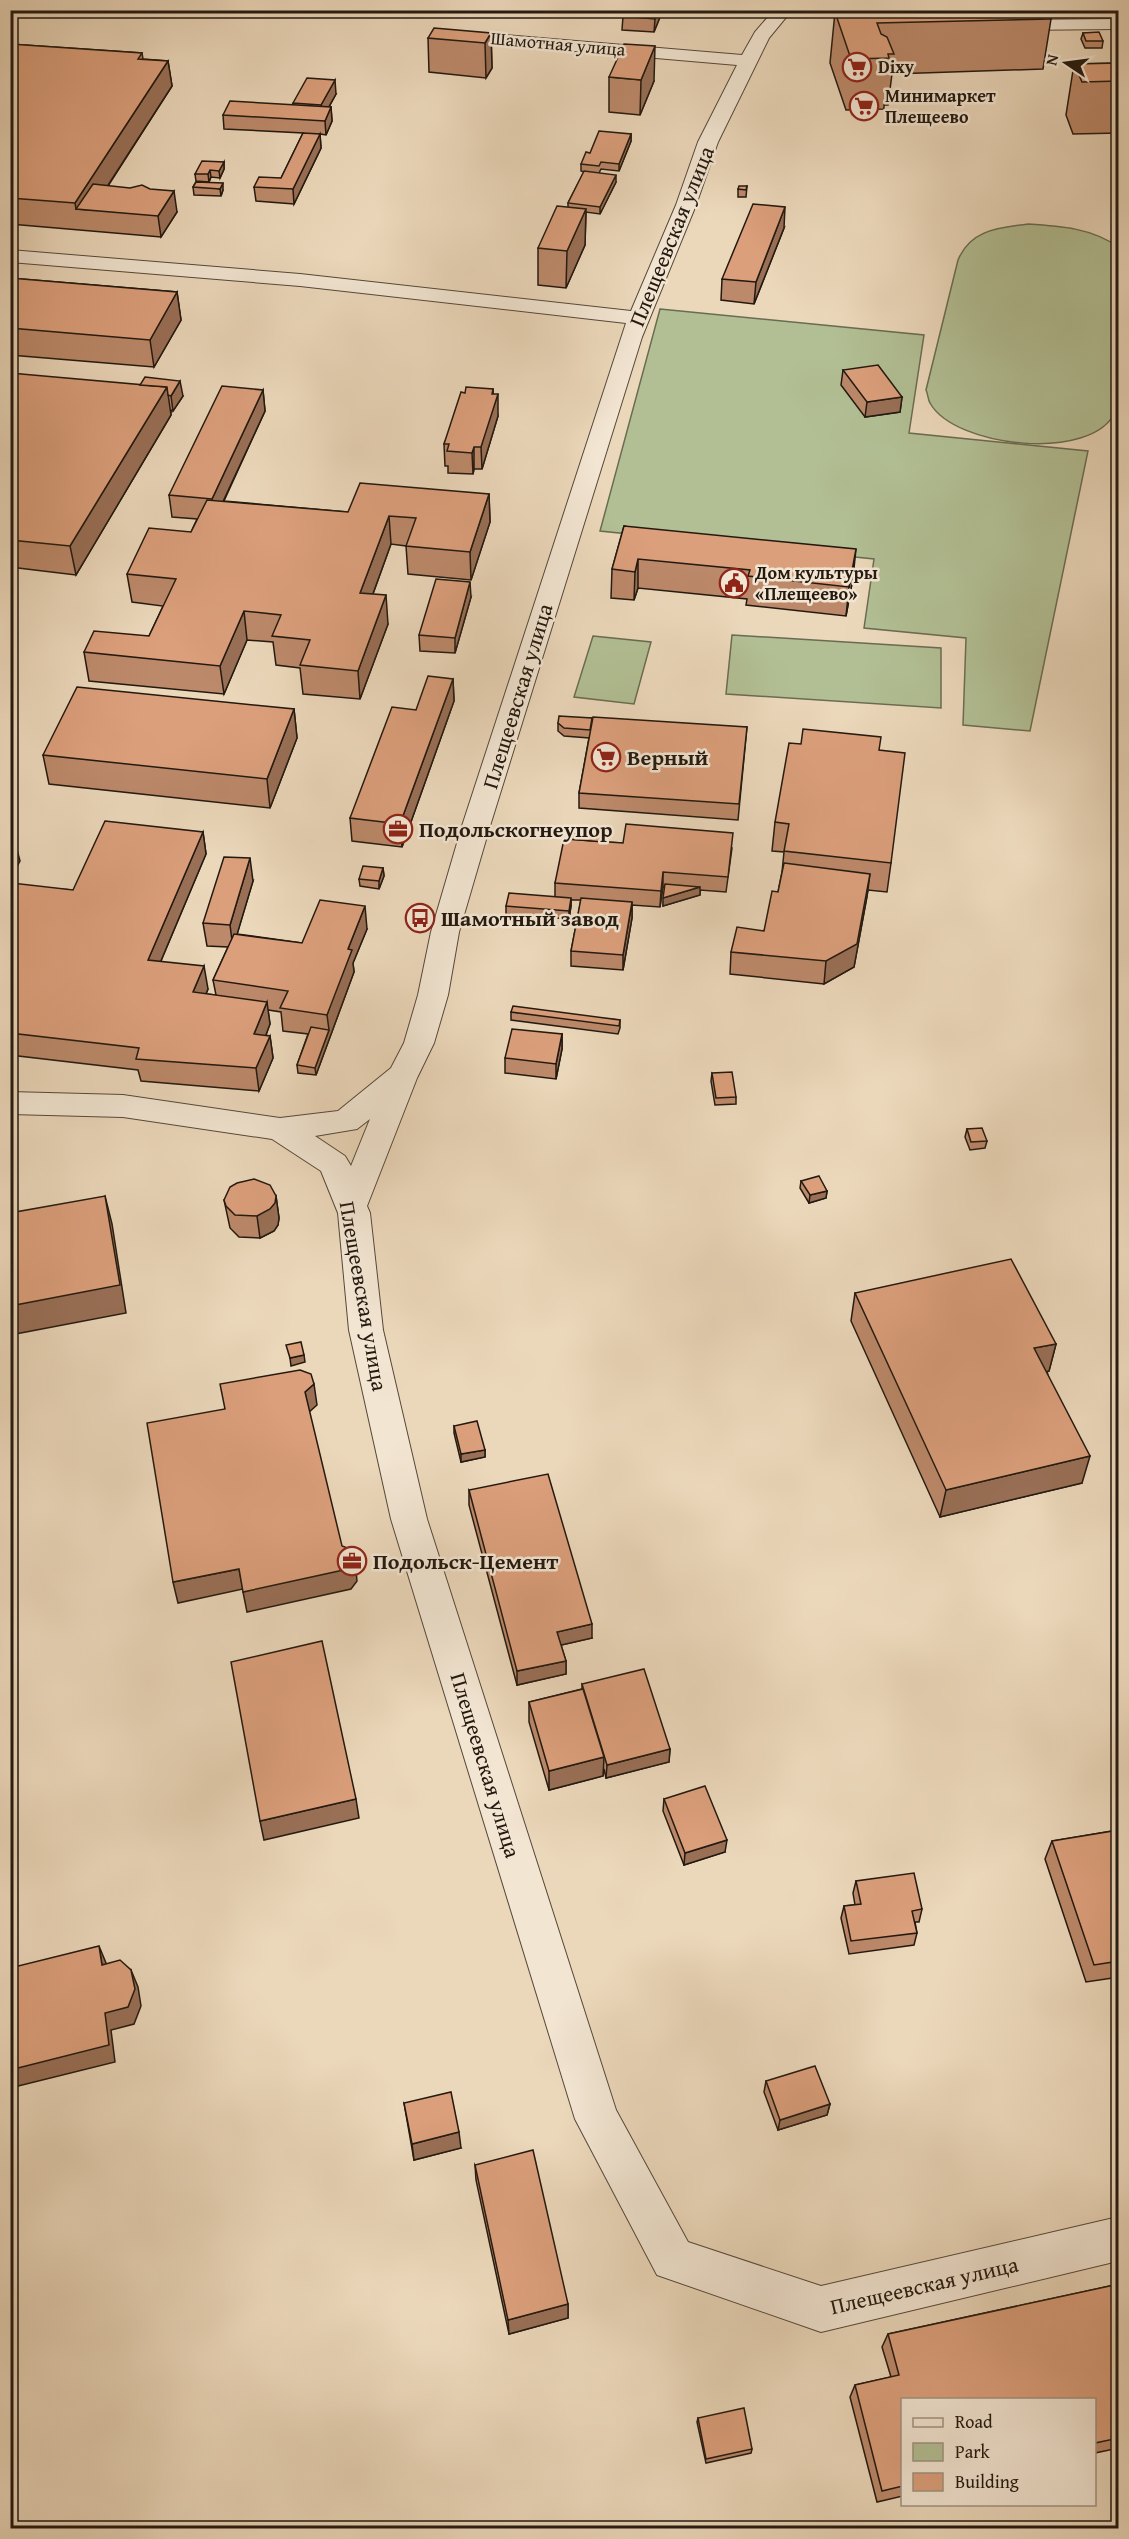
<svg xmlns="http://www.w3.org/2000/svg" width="1129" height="2539" font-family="'Gentium Book Plus',serif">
<rect width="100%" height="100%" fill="#ebd7ba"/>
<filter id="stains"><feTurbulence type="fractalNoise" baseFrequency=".00333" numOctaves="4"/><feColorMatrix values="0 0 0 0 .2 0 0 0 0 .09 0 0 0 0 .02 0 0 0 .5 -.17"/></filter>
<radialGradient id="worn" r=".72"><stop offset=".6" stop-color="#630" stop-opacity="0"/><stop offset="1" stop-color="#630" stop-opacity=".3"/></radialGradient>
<!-- green -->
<g fill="#b2bf94" stroke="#6a6c52" stroke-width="1.5">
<path d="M1028,224C1060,226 1092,228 1118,247C1119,283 1118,320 1118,357C1118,373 1122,396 1115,412C1093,462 955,448 930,403C928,400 928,394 926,390L958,260C971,229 999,228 1028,224Z"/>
<polygon points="660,309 924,335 909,433 1088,451 1030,731 963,725 966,638 864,628 874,559 600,531"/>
<polygon points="732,635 941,648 941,708 726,694"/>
<polygon points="593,636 651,642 634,704 574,697"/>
</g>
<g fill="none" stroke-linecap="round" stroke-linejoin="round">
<!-- minor casing -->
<g stroke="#55483a" stroke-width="2">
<g id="minor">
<path d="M774,10H792L769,38L718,142L696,205L642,337L490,826L459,932L448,995L434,1043L417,1078L367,1206L370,1213L383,1330L427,1519L616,2110L688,2242L821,2286L1118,2217V2261L821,2332L657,2275L575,2119L391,1519L349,1330L338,1213L321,1171L272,1139L123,1117L10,1114V1092L123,1095L280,1118L338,1111L391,1068L404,1043L418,995L431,932L462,826L626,323L300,286L10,262V250L300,274L631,311L676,205L698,142L737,65L446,40L440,39L437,35L440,31L446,30L742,55L755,32ZM370,1119L351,1166L345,1156L315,1136L357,1129Z"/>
<polygon points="1118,19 1118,29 1006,30 1000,29 997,25 1000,21 1006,20"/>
</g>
</g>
<!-- minor -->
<use href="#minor" fill="#f2e5d2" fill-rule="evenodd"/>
</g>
<!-- wall -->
<g fill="#bc896a" stroke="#231910" stroke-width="1.5">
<polygon points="841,10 1047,10 1051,19 1043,69 892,74 888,105 884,105 884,109 846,110 830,63 835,12 841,12"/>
<polygon points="662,12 654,32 622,30 623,16"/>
<polygon points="491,33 492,68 486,78 429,72 428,38"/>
<polygon points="1083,33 1103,41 1102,48 1085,48 1081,39"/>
<polygon points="10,44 142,53 143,59 168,61 172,86 108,186 177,212 161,237 10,224"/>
<polygon points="1119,63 1119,133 1073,134 1066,115 1074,64"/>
<polygon points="609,77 654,81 640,115 609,112"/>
<polygon points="336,94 329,107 331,107 332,121 326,135 320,134 321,148 294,204 256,201 254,187 281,178 303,133 224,129 223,115 293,105 293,103"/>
<polygon points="631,134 631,141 619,171 601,169 599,173 616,182 600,214 586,212 585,245 566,288 538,285 538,248 568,207 568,203 584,172 581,171 581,164 590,153"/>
<polygon points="224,162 224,169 220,178 211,177 209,182 196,181 195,174"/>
<polygon points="196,182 223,190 221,196 194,195 193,187"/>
<polygon points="747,186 746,197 738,197 738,189"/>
<polygon points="784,228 754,304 721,300 722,279"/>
<polygon points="10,278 177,292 181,320 154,367 10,355"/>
<polygon points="843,370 902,397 900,412 865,417 841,385"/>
<polygon points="10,373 183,396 173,411 171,410 171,415 76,575 10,567"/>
<polygon points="493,389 493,394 498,416 482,469 474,469 473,474 448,473 448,466 445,466 444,444 465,393"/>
<polygon points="263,390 265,411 224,501 348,512 489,494 490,522 471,580 408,574 406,546 391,544 373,594 388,624 360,699 303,694 300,668 276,665 273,642 247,640 224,694 89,681 84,652 149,636 163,606 132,602 127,574 191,532 197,519 172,517 169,495"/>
<polygon points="624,526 853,578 846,616 746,605 747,599 638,588 634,600 611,598 612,569"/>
<polygon points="471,597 455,653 420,651 419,635"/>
<polygon points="453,679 454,701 402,847 352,841 350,818 416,710"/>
<polygon points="294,709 297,738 270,808 49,784 43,755"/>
<polygon points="592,718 591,724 747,727 738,820 579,808 579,793 589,738 564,736 558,731 558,723"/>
<polygon points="879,750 891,863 887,892 868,890 854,967 824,984 730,974 731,952 764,931 778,892 782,872 784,852 772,851 775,822"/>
<polygon points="203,832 206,854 161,961 208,989 206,994 216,995 213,980 228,947 207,946 203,923 253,881 237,934 302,943 367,929 353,963 354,972 316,1075 298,1073 297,1065 308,1034 283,1031 281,1012 268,1010 270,1024 266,1035 270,1036 273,1058 259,1091 141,1081 138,1070 10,1055 10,885 73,890"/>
<polygon points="603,835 603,842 732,848 726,892 700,890 700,895 663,906 665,887 663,887 660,907 632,905 632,918 623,970 571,966 571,951 581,900 571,900 571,906 569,919 506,914 506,906 555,897 555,883 571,839"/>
<polygon points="383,868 384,876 379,889 360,886 359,879"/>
<polygon points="511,1012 620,1020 620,1028 618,1034 511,1020"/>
<polygon points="562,1034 562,1049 556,1079 505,1073 505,1058"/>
<polygon points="712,1073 736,1097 736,1104 715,1105 711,1081"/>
<polygon points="967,1129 987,1141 985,1148 970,1150 965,1137"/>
<polygon points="801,1181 827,1191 826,1198 809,1203 800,1188"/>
<polygon points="276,1196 279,1218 278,1225 274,1231 260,1238 239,1237 230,1228 224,1200"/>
<polygon points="855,1293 1056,1344 1049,1371 1047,1372 1082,1483 940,1517 851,1321"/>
<polygon points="454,1426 485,1450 485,1457 461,1462 454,1433"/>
<polygon points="469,1490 592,1638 561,1645 566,1661 566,1674 517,1685 469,1505"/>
<polygon points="582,1684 670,1749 669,1762 606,1778 604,1769 603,1776 549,1790 529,1722 529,1702 582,1689"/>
<polygon points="664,1799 725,1852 684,1865 663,1811"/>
<polygon points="1119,1830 1119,1977 1086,1982 1045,1859 1052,1841"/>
<polygon points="856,1881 922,1909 919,1922 915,1922 917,1933 914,1945 849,1954 841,1918 844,1906 855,1905 853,1893"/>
<polygon points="766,2081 830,2104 827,2115 778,2130 764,2092"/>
<polygon points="404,2103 461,2148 414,2160"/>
<polygon points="475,2165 568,2304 568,2318 509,2334 476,2180"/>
<polygon points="1119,2284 1119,2448 1095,2453 1095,2400 903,2400 903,2496 877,2502 850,2397 855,2385 891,2377 882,2347 888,2334"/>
<polygon points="698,2418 752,2449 751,2453 706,2463 697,2422"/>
</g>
<!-- shaded-wall -->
<g fill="#996f56" stroke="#231910" stroke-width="1.5">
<polygon points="658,10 662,10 662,12 654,32 655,19"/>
<polygon points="491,33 492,68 486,78 485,43"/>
<polygon points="655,46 654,81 640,115 641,80"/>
<polygon points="168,61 172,86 92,210 76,209 75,203"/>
<polygon points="335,80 336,94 322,119 321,105"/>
<polygon points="331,107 332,121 326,135 325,121"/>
<polygon points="320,134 321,148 294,204 293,189"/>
<polygon points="631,134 631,141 619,171 619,164"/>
<polygon points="224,162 224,169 220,178 219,171"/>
<polygon points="210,170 211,177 209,182 208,174"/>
<polygon points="616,175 616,182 600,214 600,207"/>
<polygon points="223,183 223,190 221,196 220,189"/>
<polygon points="174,191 177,212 161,237 158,216"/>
<polygon points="785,207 784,228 754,304 756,282"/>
<polygon points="586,209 585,245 566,288 567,251"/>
<polygon points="177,292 181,320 154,367 150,340"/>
<polygon points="180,381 183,396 173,411 171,396"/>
<polygon points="167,387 171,415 76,575 70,546"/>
<polygon points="493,389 493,408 498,394 498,416 482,469 481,447"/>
<polygon points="263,390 265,411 214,521 212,499"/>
<polygon points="902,397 900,412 865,417 867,402"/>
<polygon points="474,447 474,469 473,474 472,453"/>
<polygon points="489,494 490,522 471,580 470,552"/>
<polygon points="389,516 391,544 363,621 360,593"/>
<polygon points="856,549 853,578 846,616 849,587"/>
<polygon points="638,559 638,588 634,600 635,572"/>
<polygon points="470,582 471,597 455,653 455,638"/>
<polygon points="386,595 388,624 360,699 358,671"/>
<polygon points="244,611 247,640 224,694 220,666"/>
<polygon points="453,679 454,701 402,847 400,824"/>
<polygon points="294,709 297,738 270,808 267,779"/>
<polygon points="203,832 206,854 152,982 148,960"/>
<polygon points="16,846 20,861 10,880 10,857"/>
<polygon points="250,858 253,881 233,948 230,925"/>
<polygon points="383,868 384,876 379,889 379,881"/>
<polygon points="663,872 663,887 660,907 661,891"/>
<polygon points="870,874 867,897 854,967 824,984 826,961"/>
<polygon points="700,887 700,895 663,906 663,898"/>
<polygon points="571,898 571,906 569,919 569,911"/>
<polygon points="632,902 632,918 623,970 623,955"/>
<polygon points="365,906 367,929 353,963 354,972 316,1075 315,1068 329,1030 327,1015 348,949"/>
<polygon points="204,966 208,989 197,1015 193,992"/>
<polygon points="267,1002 270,1024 258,1056 254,1034"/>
<polygon points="562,1034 562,1049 556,1079 556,1064"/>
<polygon points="270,1036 273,1058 259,1091 256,1068"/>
<polygon points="827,1191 826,1198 809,1203 810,1195"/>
<polygon points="105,1196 112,1224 126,1313 10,1335 10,1306"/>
<polygon points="276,1196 279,1218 278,1225 274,1231 260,1238 257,1216"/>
<polygon points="1056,1344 1049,1371 1027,1376 1034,1348"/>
<polygon points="304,1355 305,1362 291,1366 290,1358"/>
<polygon points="314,1384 317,1405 308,1413 305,1392"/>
<polygon points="485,1450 485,1457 461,1462 461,1454"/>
<polygon points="1090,1456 1082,1483 940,1517 946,1490"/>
<polygon points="355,1560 357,1581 351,1589 247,1612 243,1592"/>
<polygon points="239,1569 243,1589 178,1603 173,1582"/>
<polygon points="592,1624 592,1638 557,1646 557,1632"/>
<polygon points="566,1661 566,1674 517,1685 517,1671"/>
<polygon points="670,1749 669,1762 606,1778 607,1765"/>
<polygon points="604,1757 603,1776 549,1790 549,1771"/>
<polygon points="356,1799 359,1818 264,1840 260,1821"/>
<polygon points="727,1840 725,1852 684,1865 685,1853"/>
<polygon points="99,1946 106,1963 108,1982 102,1965"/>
<polygon points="131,1970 138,1987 141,2006 134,2024 111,2030 115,2062 10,2088 10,2070 105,2013"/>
<polygon points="830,2104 827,2115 778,2130 780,2120"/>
<polygon points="459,2132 461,2148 414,2160 412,2144"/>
<polygon points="568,2304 568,2318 509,2334 508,2320"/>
</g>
<!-- building -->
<g fill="#db9f7b" stroke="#231910" stroke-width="1.5">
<polygon points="625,10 658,10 655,19 623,16"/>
<polygon points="842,10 1047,10 1051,19 877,23 881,34 887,37 894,54 888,54 889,58 851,59 835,12 842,12"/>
<polygon points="434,28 491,33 485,43 428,38"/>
<polygon points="1099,32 1103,41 1086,41 1083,33"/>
<polygon points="10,44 142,53 138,59 168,61 75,203 10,198"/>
<polygon points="624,44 655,46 641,80 609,77"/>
<polygon points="1119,63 1119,81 1082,82 1074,64"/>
<polygon points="307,78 335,80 321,105 293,103"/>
<polygon points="230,101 331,107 325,121 223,115"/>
<polygon points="599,131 631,134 619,164 601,162 599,166 581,164 586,152 590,153"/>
<polygon points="303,133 320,134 293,189 254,187 259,177 281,178"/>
<polygon points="202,161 224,162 219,171 210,170 208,174 195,174"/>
<polygon points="584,171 616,175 600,207 568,203"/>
<polygon points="196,182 223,183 220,189 193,187"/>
<polygon points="93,184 130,188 142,185 150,189 174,191 158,216 76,209"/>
<polygon points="739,186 747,186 746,190 738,189"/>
<polygon points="753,204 785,207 756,282 722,279"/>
<polygon points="557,206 586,209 567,251 538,248"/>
<polygon points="10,278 177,292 150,340 10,328"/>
<polygon points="878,365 902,397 867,402 843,370"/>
<polygon points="10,373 167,387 70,546 10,540"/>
<polygon points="145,377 180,381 171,396 168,395 167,387 140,385"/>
<polygon points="222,386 263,390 212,499 169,495"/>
<polygon points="466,387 493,389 492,394 498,394 481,447 474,447 472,453 447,451 449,444 444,444 461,392 465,393"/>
<polygon points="360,483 489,494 470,552 406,546 416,518 389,516 360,593 386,595 358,671 300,665 310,640 272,636 281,615 244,611 220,666 84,652 94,631 149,636 176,579 127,574 149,528 191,532 207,500 348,512"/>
<polygon points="624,526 856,549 849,587 748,576 750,570 638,559 635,572 612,569"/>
<polygon points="436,579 470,582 455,638 419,635"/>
<polygon points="428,676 453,679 400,824 350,818 392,707 416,710"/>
<polygon points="77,687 294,709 267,779 43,755"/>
<polygon points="559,716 592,718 590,730 564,728 558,723"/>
<polygon points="593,717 747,727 739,804 579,793"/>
<polygon points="803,729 881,737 879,750 905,753 891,863 784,851 789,824 775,822 789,743 801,744"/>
<polygon points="105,821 203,832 148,960 204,966 193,992 267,1002 254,1034 270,1036 256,1068 136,1059 139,1048 10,1033 10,885 12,883 73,890"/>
<polygon points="626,824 733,833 728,877 663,872 661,891 555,883 564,839 623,843"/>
<polygon points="572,833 603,835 602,842 571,839"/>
<polygon points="10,845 16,846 10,857"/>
<polygon points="224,857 250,858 230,925 203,923"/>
<polygon points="784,863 870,874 857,944 826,961 731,952 737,927 764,931 772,891 778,892"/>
<polygon points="363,866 383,868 379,881 359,879"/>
<polygon points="665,884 700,887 663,898"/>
<polygon points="509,893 571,898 569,911 506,906"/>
<polygon points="581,898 632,902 623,955 571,951"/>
<polygon points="320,900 365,906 348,949 352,950 327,1015 280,1008 288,991 213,980 234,934 302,943"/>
<polygon points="513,1006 620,1020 619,1026 511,1012"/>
<polygon points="311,1027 329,1030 315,1068 297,1065"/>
<polygon points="512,1029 562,1034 556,1064 505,1058"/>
<polygon points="732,1072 736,1097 716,1098 712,1073"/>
<polygon points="982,1128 987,1141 971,1142 967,1129"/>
<polygon points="819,1176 827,1191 810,1195 801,1181"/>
<polygon points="254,1179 270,1185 276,1196 275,1203 270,1209 257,1216 235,1215 226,1206 224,1200 230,1187 237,1183"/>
<polygon points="105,1196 120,1285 10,1306 10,1213"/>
<polygon points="1011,1259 1056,1344 1034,1348 1090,1456 946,1490 855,1293"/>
<polygon points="301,1342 304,1355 290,1358 286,1345"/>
<polygon points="300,1370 311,1374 314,1384 305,1392 342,1546 353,1550 355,1560 348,1569 243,1592 239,1569 173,1582 147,1423 225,1409 220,1384"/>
<polygon points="477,1421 485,1450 461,1454 454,1426"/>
<polygon points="548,1474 592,1624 557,1632 566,1661 517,1671 469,1490"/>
<polygon points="322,1641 356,1799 260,1821 231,1662"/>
<polygon points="644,1669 670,1749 607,1765 582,1684"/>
<polygon points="583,1689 604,1757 549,1771 529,1702"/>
<polygon points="705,1786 727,1840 685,1853 664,1799"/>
<polygon points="1119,1830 1119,1961 1094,1965 1052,1841"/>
<polygon points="914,1873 922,1909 912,1911 917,1933 851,1941 844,1906 861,1904 856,1881"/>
<polygon points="99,1946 102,1965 120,1960 131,1970 135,1989 128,2007 105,2013 109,2045 10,2070 10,1968"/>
<polygon points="815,2066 830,2104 780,2120 766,2081"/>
<polygon points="451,2092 459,2132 412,2144 404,2103"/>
<polygon points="533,2150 568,2304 508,2320 475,2165"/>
<polygon points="1119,2284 1119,2438 1095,2443 1095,2400 903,2400 903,2486 882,2491 855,2385 899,2375 888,2334"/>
<polygon points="744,2408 752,2449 706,2459 698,2418"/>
</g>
<!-- icons -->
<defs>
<g id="supermarket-ring" transform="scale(1.5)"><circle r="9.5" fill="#f2e5d2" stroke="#8f2418" stroke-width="1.5"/><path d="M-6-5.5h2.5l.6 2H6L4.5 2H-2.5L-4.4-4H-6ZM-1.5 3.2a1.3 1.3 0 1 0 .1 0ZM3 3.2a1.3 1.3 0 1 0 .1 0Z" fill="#8f2418"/></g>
<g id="civic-ring" transform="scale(1.5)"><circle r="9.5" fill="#f2e5d2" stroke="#8f2418" stroke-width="1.5"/><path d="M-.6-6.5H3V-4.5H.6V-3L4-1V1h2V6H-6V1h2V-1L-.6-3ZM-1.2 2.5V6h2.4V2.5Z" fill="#8f2418"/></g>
<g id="office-ring" transform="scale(1.5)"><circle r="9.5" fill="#f2e5d2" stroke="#8f2418" stroke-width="1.5"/><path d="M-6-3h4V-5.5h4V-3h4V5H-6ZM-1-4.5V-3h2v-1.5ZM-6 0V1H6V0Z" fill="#8f2418"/></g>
<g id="bus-ring" transform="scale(1.5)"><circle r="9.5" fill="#f2e5d2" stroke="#8f2418" stroke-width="1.5"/><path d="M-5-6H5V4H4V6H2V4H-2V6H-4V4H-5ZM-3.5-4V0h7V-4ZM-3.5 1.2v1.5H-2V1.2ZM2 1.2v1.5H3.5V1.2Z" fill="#8f2418"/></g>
</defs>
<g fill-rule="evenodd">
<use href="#supermarket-ring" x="857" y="67"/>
<use href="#supermarket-ring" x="864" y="106"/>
<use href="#civic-ring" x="734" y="583"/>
<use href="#supermarket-ring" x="606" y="757"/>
<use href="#office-ring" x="398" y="829"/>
<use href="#bus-ring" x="420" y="918"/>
<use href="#office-ring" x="352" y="1561"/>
</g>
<g text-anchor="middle" stroke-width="5" stroke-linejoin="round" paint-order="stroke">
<!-- far-street labels -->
<g font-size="18" fill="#231910" stroke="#f2e5d2">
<text transform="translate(558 44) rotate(5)" y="6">Шамотная улица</text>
</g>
<!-- far-poi labels -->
<g font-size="18" font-weight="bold" fill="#231910" stroke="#f2e5d2" text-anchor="start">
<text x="878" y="73">Dixy</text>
<text x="885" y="102">Минимаркет<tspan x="885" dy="21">Плещеево</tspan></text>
<text x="755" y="579">Дом культуры<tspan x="755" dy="21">«Плещеево»</tspan></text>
</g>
<!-- street labels -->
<g font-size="22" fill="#231910" stroke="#f2e5d2">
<text transform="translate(671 236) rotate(-68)" y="8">Плещеевская улица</text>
<text transform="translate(517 696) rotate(-73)" y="8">Плещеевская улица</text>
<text transform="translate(364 1296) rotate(80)" y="8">Плещеевская улица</text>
<text transform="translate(486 1765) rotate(73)" y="8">Плещеевская улица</text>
<text transform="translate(924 2285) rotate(-13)" y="8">Плещеевская улица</text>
</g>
<!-- poi labels -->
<g font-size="22" font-weight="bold" fill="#231910" stroke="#f2e5d2" text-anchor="start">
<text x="627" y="765">Верный</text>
<text x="419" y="837">Подольскогнеупор</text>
<text x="441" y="926">Шамотный завод</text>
<text x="373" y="1569">Подольск-Цемент</text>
</g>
</g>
<!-- margin -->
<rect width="1129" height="2539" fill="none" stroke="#ebd7ba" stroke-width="36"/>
<rect x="12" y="12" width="1105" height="2515" fill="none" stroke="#231910" stroke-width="3"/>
<rect x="18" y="18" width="1093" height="2503" fill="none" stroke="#231910" stroke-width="1.5"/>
<!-- legend -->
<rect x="901" y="2398" width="195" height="108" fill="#f2e5d2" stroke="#9f9384" stroke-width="1.5"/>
<rect x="913" y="2418" width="30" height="9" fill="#f2e5d2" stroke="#9f9384" stroke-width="1.5"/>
<text x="955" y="2428" font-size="18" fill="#231910">Road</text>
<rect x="913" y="2443" width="30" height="18" fill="#b2bf94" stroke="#9f9384" stroke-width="1.5"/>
<text x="955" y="2458" font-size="18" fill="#231910">Park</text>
<rect x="913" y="2473" width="30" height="18" fill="#db9f7b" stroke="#9f9384" stroke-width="1.5"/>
<text x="955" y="2488" font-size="18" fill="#231910">Building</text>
<!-- north arrow -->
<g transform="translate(1066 63) rotate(283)" stroke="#f2e5d2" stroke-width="4.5" paint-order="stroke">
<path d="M0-4.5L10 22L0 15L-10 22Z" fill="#231910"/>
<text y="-9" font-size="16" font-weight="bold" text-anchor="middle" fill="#231910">N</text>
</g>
<rect width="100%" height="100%" filter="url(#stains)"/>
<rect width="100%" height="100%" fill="url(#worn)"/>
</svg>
